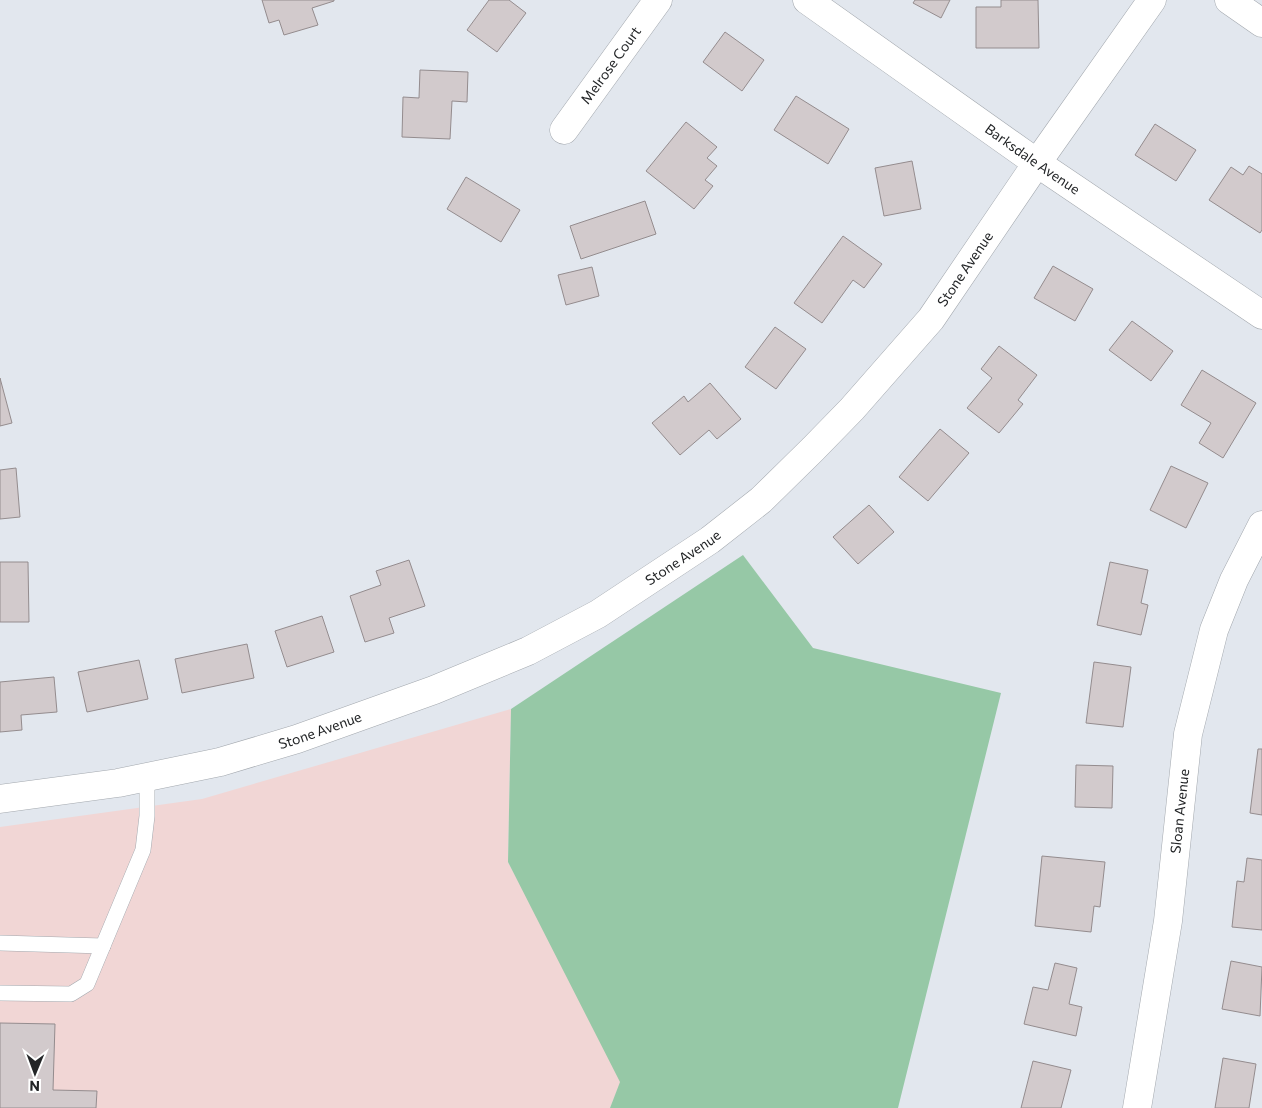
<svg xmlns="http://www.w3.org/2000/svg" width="1262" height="1108" font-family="Commissioner,sans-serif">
<rect width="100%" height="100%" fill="#e2e7ee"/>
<!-- education -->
<polygon fill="#f1d6d5" points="511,709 508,862 623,1076 610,1108 0,1108 0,827 202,799"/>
<!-- green -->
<polygon fill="#96c8a6" points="743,555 813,648 1001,693 898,1108 610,1108 620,1082 508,862 511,709"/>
<!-- building -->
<g fill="#d2cacc" stroke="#948c8e">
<polygon points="262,0 334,0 334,1 312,8 318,25 284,35 279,20 269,23"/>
<polygon points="489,0 509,0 526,13 497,52 467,30"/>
<polygon points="915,0 950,0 941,18 913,3"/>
<polygon points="1001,0 1038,0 1039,48 976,48 976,7 1001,7"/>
<polygon points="725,32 764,60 742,91 703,62"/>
<polygon points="420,70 468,72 467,102 452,101 450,139 402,137 403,97 419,98"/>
<polygon points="796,96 849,129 828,164 774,130"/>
<polygon points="686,122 717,147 707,158 717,166 705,180 713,186 694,209 646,171"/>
<polygon points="1155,124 1196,150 1176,181 1135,155"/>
<polygon points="912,161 921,209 884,216 875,168"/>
<polygon points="1249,166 1262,174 1262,230 1260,233 1209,200 1231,167 1243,175"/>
<polygon points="466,177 520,210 501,242 447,209"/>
<polygon points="645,201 656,234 581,259 570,226"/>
<polygon points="843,236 882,264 864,288 853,280 822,323 794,303"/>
<polygon points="1053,266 1093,289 1075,321 1034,298"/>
<polygon points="592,267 599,296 566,305 558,275"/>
<polygon points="1132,321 1173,351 1151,381 1109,350"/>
<polygon points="775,327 806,349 776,389 745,367"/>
<polygon points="999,346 1037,375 1018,400 1023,404 999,433 967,408 992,378 981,369"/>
<polygon points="1202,370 1256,403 1223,458 1199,443 1211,423 1181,405"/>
<polygon points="0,378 12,423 0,426"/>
<polygon points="710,383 741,419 717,439 709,430 680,455 652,423 684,396 688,402"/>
<polygon points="940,429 969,453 928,501 899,477"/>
<polygon points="1171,466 1208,483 1186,528 1150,510"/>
<polygon points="16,468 20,517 0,519 0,470"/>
<polygon points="869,505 894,532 858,564 833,537"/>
<polygon points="409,560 425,606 389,618 394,633 365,642 350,596 381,585 376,571"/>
<polygon points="0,562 28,562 29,622 0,622"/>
<polygon points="1110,562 1148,570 1141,603 1148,605 1141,635 1097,625"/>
<polygon points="322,616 334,652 287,667 275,631"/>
<polygon points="247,644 254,678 182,693 175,659"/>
<polygon points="139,660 148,699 87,712 78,672"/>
<polygon points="1094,662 1131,667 1123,727 1086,723"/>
<polygon points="54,677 57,712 21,715 22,730 0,732 0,682"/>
<polygon points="1258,749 1262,749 1262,815 1250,813"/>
<polygon points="1076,765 1113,766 1112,808 1075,807"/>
<polygon points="1042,856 1105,862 1100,907 1094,906 1091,932 1035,926"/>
<polygon points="1247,858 1262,860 1262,930 1232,927 1237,881 1244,882"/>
<polygon points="1231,961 1262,967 1260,1016 1222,1009"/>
<polygon points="1055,963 1077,968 1069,1004 1082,1007 1076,1036 1024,1024 1033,987 1048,990"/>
<polygon points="0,1023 55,1024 53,1090 97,1091 96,1108 0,1108"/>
<polygon points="1223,1058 1256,1064 1249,1108 1215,1108"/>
<polygon points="1033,1061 1071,1070 1061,1108 1021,1108"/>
</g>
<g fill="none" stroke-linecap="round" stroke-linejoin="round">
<!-- service casing -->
<g stroke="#a3a8ae" stroke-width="16">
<g id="service">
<polyline points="0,943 103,946"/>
<polyline points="0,993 71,994 87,984 143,850 147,816 147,777"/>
</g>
</g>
<!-- minor casing -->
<g stroke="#a3a8ae" stroke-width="29">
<g id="minor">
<path id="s1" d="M807,0L1037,163L1262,315"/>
<path id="s2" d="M564,130L658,0"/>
<path id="s3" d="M0,799L118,783L220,762L297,739L434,690L528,651L598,614L710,540L761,500L813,449L852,409L931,319L1037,163L1152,0"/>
<path id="s4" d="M1137,1108L1168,921L1188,734L1214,630L1234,580L1262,525"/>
</g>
</g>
<!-- secondary casing -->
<g stroke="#a3a8ae" stroke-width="29">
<polyline id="secondary" points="1229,0 1262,23"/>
</g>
<!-- service -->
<use href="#service" stroke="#fff" stroke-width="15"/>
<!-- minor -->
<use href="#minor" stroke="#fff" stroke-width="28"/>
<!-- secondary -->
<use href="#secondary" stroke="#fff" stroke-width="28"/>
</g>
<g text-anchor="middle" stroke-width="5" stroke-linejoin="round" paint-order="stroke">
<!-- street labels -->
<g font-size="14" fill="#232527" stroke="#fff">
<text dy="5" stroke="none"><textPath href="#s2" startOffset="80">Melrose Court</textPath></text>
<text dy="5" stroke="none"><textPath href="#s1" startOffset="276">Barksdale Avenue</textPath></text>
<text dy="5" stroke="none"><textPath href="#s3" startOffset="1138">Stone Avenue</textPath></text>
<text dy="5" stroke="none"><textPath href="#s3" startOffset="732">Stone Avenue</textPath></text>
<text dy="5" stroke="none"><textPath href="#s3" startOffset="328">Stone Avenue</textPath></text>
<text dy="5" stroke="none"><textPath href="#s4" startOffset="300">Sloan Avenue</textPath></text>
</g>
</g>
<!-- north arrow -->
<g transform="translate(35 1073) rotate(181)" stroke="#ffffff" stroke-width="4" paint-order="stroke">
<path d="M0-4L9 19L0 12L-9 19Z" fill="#232527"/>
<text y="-8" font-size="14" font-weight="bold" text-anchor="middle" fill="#232527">N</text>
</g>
</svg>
